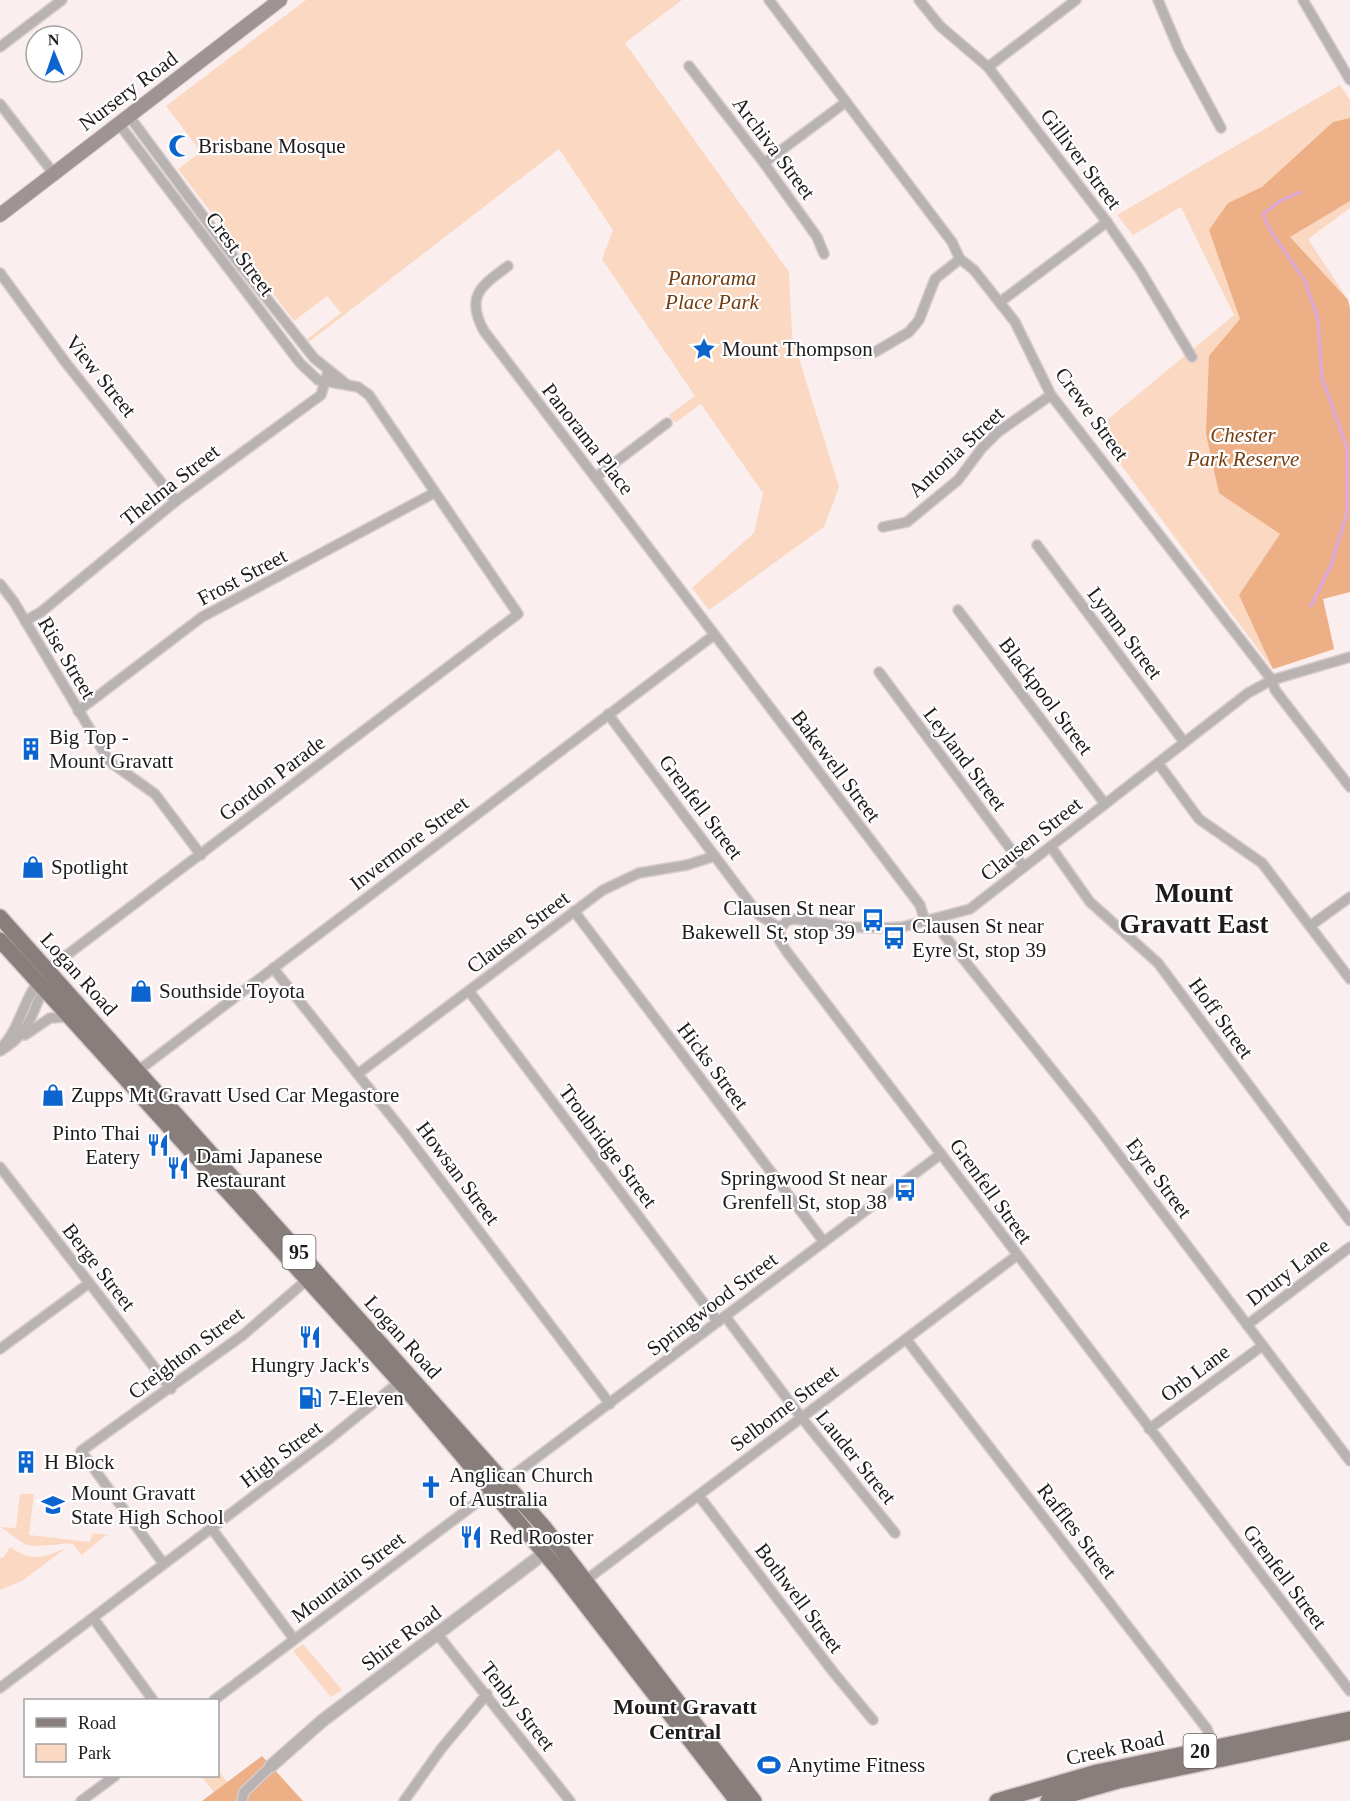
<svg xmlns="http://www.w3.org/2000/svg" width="1350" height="1801" font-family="'Times New Roman',serif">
<rect width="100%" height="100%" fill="#fbeeef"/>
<!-- green -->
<g fill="#fad8c2">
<polygon points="306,0 682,0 625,43 789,272 792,336 839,487 824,527 709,610 692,588 754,533 763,493 701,404 675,423 669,415 695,396 602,259 613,230 559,149 309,342 307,339 341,313 327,296 294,321 178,169 201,152 166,106"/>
<polygon points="1340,85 1350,100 1350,208 1308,239 1348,300 1350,311 1350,587 1323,599 1334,649 1273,669 1095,430 1234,315 1181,207 1133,235 1117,215"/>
<path d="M20,1494H34L29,1535L90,1542L93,1533L109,1535V1537L106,1535L82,1555C79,1552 76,1546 72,1544C69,1542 38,1548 28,1545C22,1544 8,1531 0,1527L16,1528Z"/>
<path d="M10,1547C32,1562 42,1558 66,1548L22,1581L0,1590V1557L3,1558Z"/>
<polygon points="303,1644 342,1690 331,1697 293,1651"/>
<polygon points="218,1770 227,1782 214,1792 201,1776 218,1776"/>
</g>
<!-- forest -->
<g fill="#ecaf86">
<polygon points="1350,118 1350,201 1290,237 1348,300 1350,309 1350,592 1323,599 1334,649 1273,669 1239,595 1280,534 1219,493 1206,434 1209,356 1240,319 1209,230 1228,203 1262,187 1333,122"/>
<polygon points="262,1756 303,1801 202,1801"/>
</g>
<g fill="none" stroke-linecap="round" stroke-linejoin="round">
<!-- stream -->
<polyline stroke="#dcaade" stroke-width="3" points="1300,192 1280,201 1263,214 1270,230 1305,281 1318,319 1322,378 1347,448 1347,513 1331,565 1311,606"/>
<!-- minor casing -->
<g stroke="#d8cccd" stroke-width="12">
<g id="minor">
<polyline points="769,0 952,242 960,259 974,270 1015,322 1051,395 1272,680 1275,690 1350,787"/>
<polyline points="919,0 940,26 988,67 1107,222 1140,270 1192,357"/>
<polyline points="1158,0 1179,50 1221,128"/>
<polyline points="1303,0 1350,80"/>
<polyline points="0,47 62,0"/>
<polyline points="689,66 764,163 817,237 824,254"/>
<polyline points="988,67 1076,0"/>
<polyline points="0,104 54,174"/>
<polyline points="129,116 226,247 314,358 345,383"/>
<polyline points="764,163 846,102"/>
<path d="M508,266C481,286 465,296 484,331L920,905L925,921"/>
<polyline points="0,273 66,363 176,501"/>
<polyline points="1000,302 1107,222"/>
<polyline points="856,353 875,352 909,332 919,320 935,279 960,259"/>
<polyline points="596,477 667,423"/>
<polyline points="883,527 907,522 958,480 982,448 998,432 1051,395"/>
<polyline points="1037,545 1184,742"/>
<polyline points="0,584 14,602 109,761 155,794 201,855"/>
<polyline points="958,610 1105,804"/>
<polyline points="25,621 41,612 176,501 321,395 328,372"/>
<polyline points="879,672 1024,867"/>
<polyline points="78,711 202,617 434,493"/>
<polyline points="608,714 759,915 780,928"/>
<polyline points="1158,763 1199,819 1262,863 1350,979"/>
<polyline points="1051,847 1090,902 1158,963 1350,1221"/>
<polyline points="574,911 824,1242"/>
<polyline points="940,918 944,935 1090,1117 1350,1461"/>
<polyline points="1310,926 1350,897"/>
<polyline points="780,928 779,940 787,952 1350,1691"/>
<polyline points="780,928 788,920 795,919 845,927 882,928 902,927 970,909 1248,693 1272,680 1350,657"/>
<polyline points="273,968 407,1136 610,1404"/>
<polyline points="47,970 518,614 369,395 358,387 318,380 300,363 119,124"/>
<polyline points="469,991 718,1322"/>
<polyline points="25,1035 50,1018 68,1017"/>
<path d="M2,1047C19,1029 23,1003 37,983"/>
<path d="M0,1051C28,1035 31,1017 43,989"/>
<polyline points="135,1073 714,635"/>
<polyline points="359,1073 603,890 639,873 687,865 715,856"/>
<polyline points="0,1167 171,1389"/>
<polyline points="725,1316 801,1417 895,1533"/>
<polyline points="1247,1325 1350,1247"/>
<polyline points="906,1339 1207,1729 1215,1748"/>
<polyline points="0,1349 88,1284"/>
<polyline points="1149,1429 1262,1346"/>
<polyline points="699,1496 834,1673 873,1720"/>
<polyline points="212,1529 294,1639"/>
<polyline points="163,1563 81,1451 243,1335 308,1279"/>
<polyline points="582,1583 1016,1256"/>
<polyline points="93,1618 153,1700"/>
<polyline points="438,1635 570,1801"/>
<polyline points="0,1688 328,1440 403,1379"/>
<polyline points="214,1700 941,1154"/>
<polyline points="81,1801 115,1776"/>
<polyline points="242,1801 244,1792 271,1766"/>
<polyline points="404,1801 441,1749 487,1694"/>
</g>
</g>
<!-- tertiary casing -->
<g stroke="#d8cccd" stroke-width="15">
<polyline id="tertiary" points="271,1766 322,1721 551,1548"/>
</g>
<!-- secondary casing -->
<g stroke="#d8cccd" stroke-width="16">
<polyline id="secondary" points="0,215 280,0"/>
</g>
<!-- primary casing -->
<g stroke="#d8cccd" stroke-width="18">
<g id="primary">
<polyline points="0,917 544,1527 754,1801"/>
<polyline points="0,940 400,1382 557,1568 737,1801"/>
<polyline points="997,1801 1097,1772 1350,1719"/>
<polyline points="1048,1801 1118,1781 1350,1732"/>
</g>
</g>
<!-- minor -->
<use href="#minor" stroke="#b8b3b2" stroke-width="9"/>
<!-- tertiary -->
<use href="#tertiary" stroke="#b8b3b2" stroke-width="12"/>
<!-- secondary -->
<use href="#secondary" stroke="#9d9493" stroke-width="14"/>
<!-- primary -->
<use href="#primary" stroke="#887f7c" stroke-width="15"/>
</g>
<!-- icons -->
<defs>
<g id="mosque-bare" transform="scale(1.8)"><path d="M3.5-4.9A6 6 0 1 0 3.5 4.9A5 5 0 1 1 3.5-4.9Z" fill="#0c65ce" stroke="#fff" stroke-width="2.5" paint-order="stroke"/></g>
<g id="sight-bare" transform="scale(1.8)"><path d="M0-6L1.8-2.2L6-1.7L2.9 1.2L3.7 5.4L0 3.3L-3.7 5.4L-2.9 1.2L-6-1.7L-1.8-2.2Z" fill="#0c65ce" stroke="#fff" stroke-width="2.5" paint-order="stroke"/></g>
<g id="building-bare" transform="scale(1.8)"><path d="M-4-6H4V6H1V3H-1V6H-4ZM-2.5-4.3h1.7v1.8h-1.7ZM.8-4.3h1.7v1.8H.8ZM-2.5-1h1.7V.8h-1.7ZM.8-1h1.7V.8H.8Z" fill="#0c65ce" stroke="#fff" stroke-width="2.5" paint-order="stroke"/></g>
<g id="shop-bare" transform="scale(1.8)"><path d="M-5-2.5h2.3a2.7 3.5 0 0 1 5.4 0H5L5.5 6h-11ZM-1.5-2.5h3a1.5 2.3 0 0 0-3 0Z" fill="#0c65ce" stroke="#fff" stroke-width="2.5" paint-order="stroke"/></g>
<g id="bus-bare" transform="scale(1.8)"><path d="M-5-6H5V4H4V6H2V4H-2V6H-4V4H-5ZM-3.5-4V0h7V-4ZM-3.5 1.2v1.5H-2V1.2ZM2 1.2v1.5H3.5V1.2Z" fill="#0c65ce" stroke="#fff" stroke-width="2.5" paint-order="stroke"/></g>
<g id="restaurant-bare" transform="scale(1.8)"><path d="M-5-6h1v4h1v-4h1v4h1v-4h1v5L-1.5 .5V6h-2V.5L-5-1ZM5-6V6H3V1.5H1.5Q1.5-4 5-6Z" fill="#0c65ce" stroke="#fff" stroke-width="2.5" paint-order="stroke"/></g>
<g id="fuel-bare" transform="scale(1.8)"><path d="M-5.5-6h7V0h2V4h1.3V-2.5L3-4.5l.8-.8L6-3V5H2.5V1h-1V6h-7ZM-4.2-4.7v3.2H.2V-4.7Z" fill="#0c65ce" stroke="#fff" stroke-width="2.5" paint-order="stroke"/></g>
<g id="church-bare" transform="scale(1.8)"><path d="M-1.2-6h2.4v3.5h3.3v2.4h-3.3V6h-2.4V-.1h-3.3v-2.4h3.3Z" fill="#0c65ce" stroke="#fff" stroke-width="2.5" paint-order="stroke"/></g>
<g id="school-bare" transform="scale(1.8)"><path d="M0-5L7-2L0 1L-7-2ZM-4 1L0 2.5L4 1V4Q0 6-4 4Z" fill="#0c65ce" stroke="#fff" stroke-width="2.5" paint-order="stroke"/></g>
<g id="stadium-bare" transform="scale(1.8)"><path d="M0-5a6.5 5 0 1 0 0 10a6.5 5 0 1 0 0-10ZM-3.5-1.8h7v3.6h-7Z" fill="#0c65ce" stroke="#fff" stroke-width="2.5" paint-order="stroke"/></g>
</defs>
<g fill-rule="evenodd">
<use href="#mosque-bare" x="180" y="146"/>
<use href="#sight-bare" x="704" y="349"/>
<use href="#building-bare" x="31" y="749"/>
<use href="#shop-bare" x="33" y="867"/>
<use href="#bus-bare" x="873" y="920"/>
<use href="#bus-bare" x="894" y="938"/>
<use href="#shop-bare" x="141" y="991"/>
<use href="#shop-bare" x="53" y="1095"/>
<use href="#restaurant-bare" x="158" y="1145"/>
<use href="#restaurant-bare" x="178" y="1168"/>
<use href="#bus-bare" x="905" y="1190"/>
<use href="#restaurant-bare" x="310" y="1337"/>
<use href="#fuel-bare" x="310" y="1398"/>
<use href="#building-bare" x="26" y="1462"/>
<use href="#church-bare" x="431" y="1487"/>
<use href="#school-bare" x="53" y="1505"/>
<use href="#restaurant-bare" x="471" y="1537"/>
<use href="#stadium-bare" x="769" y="1765"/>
</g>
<g text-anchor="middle" stroke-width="4.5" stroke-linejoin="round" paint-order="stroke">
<!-- shield labels -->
<g fill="#fff" stroke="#625f5f" stroke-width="1.5">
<rect x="282.5" y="1235" width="33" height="34" rx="4.5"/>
<rect x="1183.5" y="1734" width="33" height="34" rx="4.5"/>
</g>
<g font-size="20" font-weight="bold" fill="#1f1a1b">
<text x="299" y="1259">95</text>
<text x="1200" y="1758">20</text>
</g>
<!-- street labels -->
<g font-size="21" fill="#1f1a1b" stroke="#fff">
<text transform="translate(128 91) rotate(-37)" y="7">Nursery Road</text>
<text transform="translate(774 148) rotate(53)" y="7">Archiva Street</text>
<text transform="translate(1081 159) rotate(53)" y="7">Gilliver Street</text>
<text transform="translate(240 254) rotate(53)" y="7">Crest Street</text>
<text transform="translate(101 376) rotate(51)" y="7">View Street</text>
<text transform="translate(1092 414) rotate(54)" y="7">Crewe Street</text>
<text transform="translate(588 439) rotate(52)" y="7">Panorama Place</text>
<text transform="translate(956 452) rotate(-43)" y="7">Antonia Street</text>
<text transform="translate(170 485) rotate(-38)" y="7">Thelma Street</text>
<text transform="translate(242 577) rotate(-28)" y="7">Frost Street</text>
<text transform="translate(1125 633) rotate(53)" y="7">Lymm Street</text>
<text transform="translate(67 658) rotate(59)" y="7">Rise Street</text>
<text transform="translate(1046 696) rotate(53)" y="7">Blackpool Street</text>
<text transform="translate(965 759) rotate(53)" y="7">Leyland Street</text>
<text transform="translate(836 766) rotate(53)" y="7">Bakewell Street</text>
<text transform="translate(272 778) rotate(-37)" y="7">Gordon Parade</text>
<text transform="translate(701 807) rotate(53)" y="7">Grenfell Street</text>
<text transform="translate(1031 839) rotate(-38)" y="7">Clausen Street</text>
<text transform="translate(409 843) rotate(-37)" y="7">Invermore Street</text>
<text transform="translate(518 932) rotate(-37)" y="7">Clausen Street</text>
<text transform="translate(79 974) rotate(48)" y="7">Logan Road</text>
<text transform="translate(1221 1018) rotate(54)" y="7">Hoff Street</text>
<text transform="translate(713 1066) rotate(53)" y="7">Hicks Street</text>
<text transform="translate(608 1146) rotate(53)" y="7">Troubridge Street</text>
<text transform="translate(458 1173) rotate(53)" y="7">Howsan Street</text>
<text transform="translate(1159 1178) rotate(53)" y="7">Eyre Street</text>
<text transform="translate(991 1191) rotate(54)" y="7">Grenfell Street</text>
<text transform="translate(99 1267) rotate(52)" y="7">Berge Street</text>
<text transform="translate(1288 1272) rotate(-37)" y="7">Drury Lane</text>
<text transform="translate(712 1304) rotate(-37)" y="7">Springwood Street</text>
<text transform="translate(403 1337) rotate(48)" y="7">Logan Road</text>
<text transform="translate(186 1353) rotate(-37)" y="7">Creighton Street</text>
<text transform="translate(1195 1373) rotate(-37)" y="7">Orb Lane</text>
<text transform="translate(784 1408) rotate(-37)" y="7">Selborne Street</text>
<text transform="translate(281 1454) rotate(-37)" y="7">High Street</text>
<text transform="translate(856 1457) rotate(51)" y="7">Lauder Street</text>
<text transform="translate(1077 1531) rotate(52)" y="7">Raffles Street</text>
<text transform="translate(348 1577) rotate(-37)" y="7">Mountain Street</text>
<text transform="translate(1285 1577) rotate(53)" y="7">Grenfell Street</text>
<text transform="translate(799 1598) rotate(53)" y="7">Bothwell Street</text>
<text transform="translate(401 1638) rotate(-37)" y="7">Shire Road</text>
<text transform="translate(518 1706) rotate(52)" y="7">Tenby Street</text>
<text transform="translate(1115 1748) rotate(-12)" y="7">Creek Road</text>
</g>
<!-- poi labels -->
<g font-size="21" fill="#1f1a1b" stroke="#fff" text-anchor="start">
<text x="198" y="153">Brisbane Mosque</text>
<text x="722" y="356">Mount Thompson</text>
<text x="49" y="744">Big Top -<tspan x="49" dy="24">Mount Gravatt</tspan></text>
<text x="51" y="874">Spotlight</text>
<text x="855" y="915" text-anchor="end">Clausen St near<tspan x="855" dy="24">Bakewell St, stop 39</tspan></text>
<text x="912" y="933">Clausen St near<tspan x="912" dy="24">Eyre St, stop 39</tspan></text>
<text x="159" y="998">Southside Toyota</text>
<text x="71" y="1102">Zupps Mt Gravatt Used Car Megastore</text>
<text x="140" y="1140" text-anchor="end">Pinto Thai<tspan x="140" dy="24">Eatery</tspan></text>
<text x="196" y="1163">Dami Japanese<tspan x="196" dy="24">Restaurant</tspan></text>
<text x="887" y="1185" text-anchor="end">Springwood St near<tspan x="887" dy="24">Grenfell St, stop 38</tspan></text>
<text x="310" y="1372" text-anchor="middle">Hungry Jack's</text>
<text x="328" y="1405">7-Eleven</text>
<text x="44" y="1469">H Block</text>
<text x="449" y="1482">Anglican Church<tspan x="449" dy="24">of Australia</tspan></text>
<text x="71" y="1500">Mount Gravatt<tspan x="71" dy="24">State High School</tspan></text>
<text x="489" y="1544">Red Rooster</text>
<text x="787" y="1772">Anytime Fitness</text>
</g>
<!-- park labels -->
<g font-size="21" font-style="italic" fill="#753d0e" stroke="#fff">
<text x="712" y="285">Panorama<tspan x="712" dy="24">Place Park</tspan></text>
<text x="1243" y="442">Chester<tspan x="1243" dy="24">Park Reserve</tspan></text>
</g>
<!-- neighbourhood labels -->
<g font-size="22" font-weight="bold" fill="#1f1a1b" stroke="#fff">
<text x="685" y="1714">Mount Gravatt<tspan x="685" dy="25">Central</tspan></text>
</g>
<!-- district labels -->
<g font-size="27" font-weight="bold" fill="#1f1a1b" stroke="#fff">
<text x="1194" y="902">Mount<tspan x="1194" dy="31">Gravatt East</tspan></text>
</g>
</g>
<!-- legend -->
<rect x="24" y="1699" width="195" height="78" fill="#ffffff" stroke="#a5a3a4" stroke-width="1.5"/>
<rect x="36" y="1718" width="30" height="9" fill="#887f7c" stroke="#a5a3a4" stroke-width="1.5"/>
<text x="78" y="1729" font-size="18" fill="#1f1a1b">Road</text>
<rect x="36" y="1744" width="30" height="18" fill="#fad8c2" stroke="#a5a3a4" stroke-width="1.5"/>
<text x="78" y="1759" font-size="18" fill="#1f1a1b">Park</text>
<!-- north arrow -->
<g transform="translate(54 54) rotate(358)"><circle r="28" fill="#ffffff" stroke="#a5a3a4" stroke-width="1.5"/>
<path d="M0-4.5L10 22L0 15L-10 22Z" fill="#0c65ce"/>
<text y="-9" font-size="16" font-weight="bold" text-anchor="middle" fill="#1f1a1b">N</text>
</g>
</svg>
